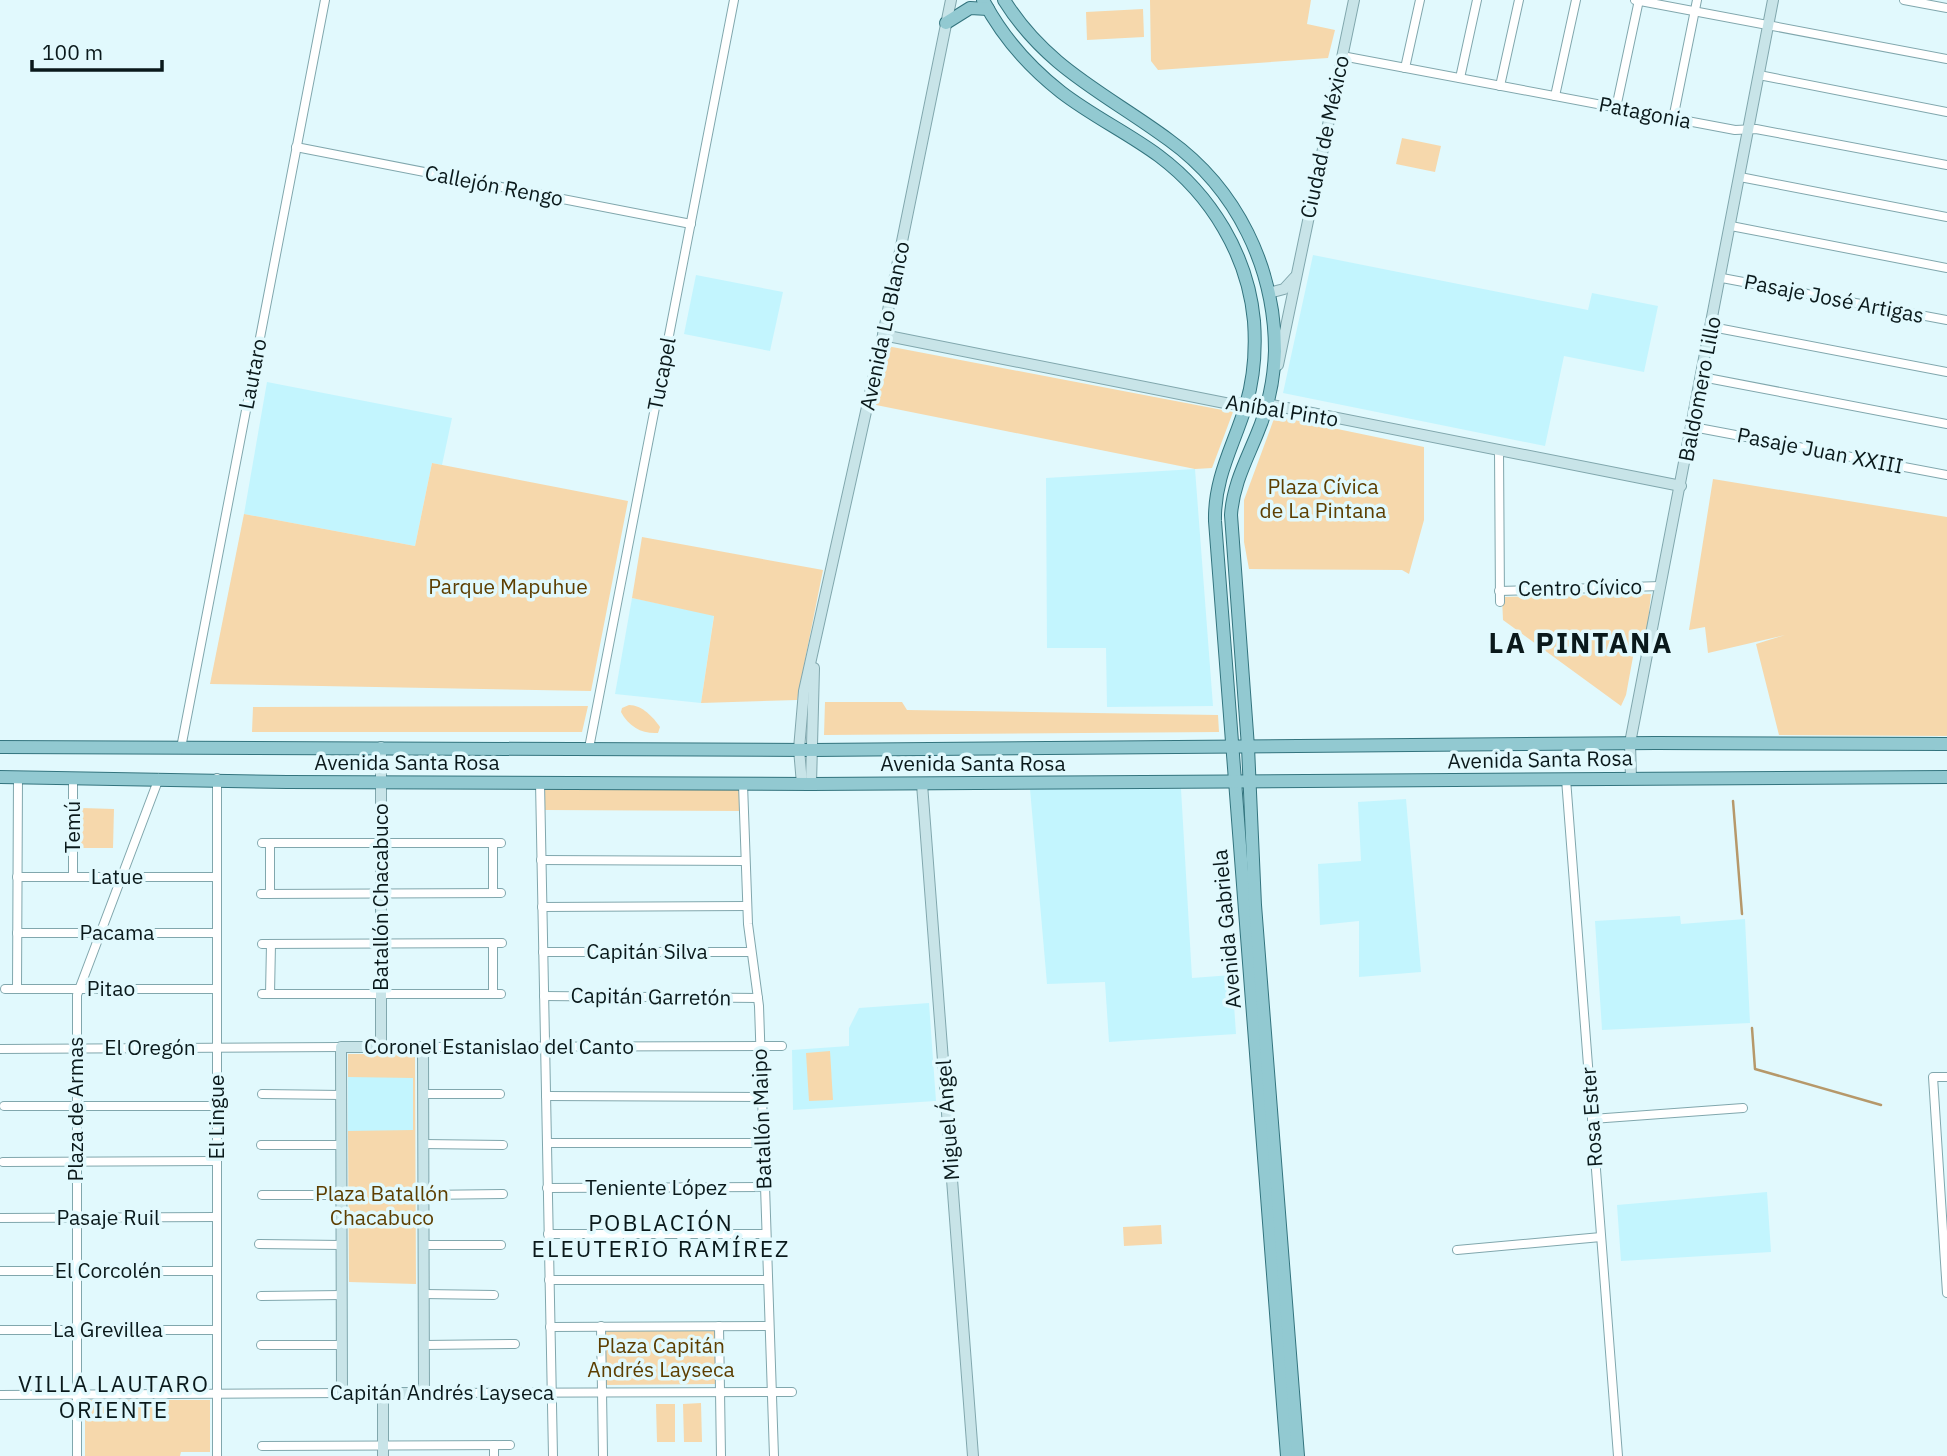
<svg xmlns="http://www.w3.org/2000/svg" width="1947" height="1456" font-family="'IBM Plex Sans',sans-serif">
<rect width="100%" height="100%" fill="#e1f9fd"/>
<!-- built -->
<g fill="#c3f5fe">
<polygon points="1313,255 1588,310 1592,293 1658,306 1644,372 1564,356 1545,446 1283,393"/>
<polygon points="696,275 783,292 770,351 684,334"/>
<polygon points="267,382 452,418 442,465 432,463 415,546 244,514"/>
<polygon points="1195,469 1213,706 1107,707 1106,648 1047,648 1046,478"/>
<polygon points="632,598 714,615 701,703 615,694"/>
<polygon points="1030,789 1181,789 1192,978 1232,975 1236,1034 1109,1042 1105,982 1047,984"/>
<polygon points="1406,799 1421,972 1359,977 1359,921 1320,925 1318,864 1361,861 1358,802"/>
<polygon points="1680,916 1681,924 1745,919 1750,1023 1602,1030 1595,921"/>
<polygon points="929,1003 936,1101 793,1110 792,1050 849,1046 849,1028 859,1008"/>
<rect x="348" y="1077" width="65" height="54"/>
<polygon points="1767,1192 1771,1252 1621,1261 1617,1205"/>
</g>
<!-- green -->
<g fill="#f6d8ac">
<polygon points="1150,0 1311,0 1307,24 1335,30 1328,58 1158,70 1151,61"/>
<polygon points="1143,9 1144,37 1087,40 1086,12"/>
<polygon points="1402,138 1441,146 1435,172 1396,164"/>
<polygon points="887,346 1233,412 1212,468 1195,469 876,405"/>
<polygon points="1275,416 1424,447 1424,520 1409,574 1402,570 1249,569 1244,542 1244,500"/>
<polygon points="432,463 628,501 591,691 210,684 244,514 415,546"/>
<polygon points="1713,479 1947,517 1947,736 1779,735 1756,644 1785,635 1708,653 1705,627 1689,630"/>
<polygon points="642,537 823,570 797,700 701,703 714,616 632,598"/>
<polygon points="1651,594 1647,632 1637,635 1626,695 1621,706 1503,620 1502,597"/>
<polygon points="825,702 902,702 907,710 1218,715 1219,732 824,735"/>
<path d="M629,705C642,705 653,717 660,727L658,733C642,734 629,727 621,712L622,708Z"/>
<polygon points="588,706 582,732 252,732 253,707"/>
<polygon points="544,789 739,790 740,811 545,810"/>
<polygon points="82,808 114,809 113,848 81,848"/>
<polygon points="830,1051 833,1100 809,1101 806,1053"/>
<polygon points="348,1054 415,1054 416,1284 349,1282 348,1131 413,1130 413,1078 348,1077"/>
<polygon points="1161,1225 1162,1244 1124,1246 1123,1227"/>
<polygon points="716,1330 716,1384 606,1385 606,1331"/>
<polygon points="85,1400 210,1400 210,1452 181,1452 180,1456 85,1456"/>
<polygon points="701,1403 702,1442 684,1442 683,1404"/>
<polygon points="656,1404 675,1404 675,1442 657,1442"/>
</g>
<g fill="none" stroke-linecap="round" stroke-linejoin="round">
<!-- stream -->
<g stroke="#b6986a" stroke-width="2.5">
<polyline points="1733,801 1742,914"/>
<polyline points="1752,1028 1755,1069 1881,1105"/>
</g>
<!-- street casing -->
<g stroke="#81a7ad" stroke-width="10">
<g id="street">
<polyline points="1635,0 1947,59"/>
<polyline points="1904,0 1947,8"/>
<polyline points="1342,56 1735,130 1756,129 1947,165"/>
<polyline points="1405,68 1420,0"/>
<polyline points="1759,75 1947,112"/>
<polyline points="1460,78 1477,0"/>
<polyline points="1500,86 1519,0"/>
<polyline points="1555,96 1576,0"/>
<polyline points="1616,108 1639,0"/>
<polyline points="1673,119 1697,0"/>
<polyline points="296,147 691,224"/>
<polyline points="1740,177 1947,217"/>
<polyline points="1731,226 1947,268"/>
<polyline points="1722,278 1947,320"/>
<polyline points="1712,327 1947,372"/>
<polyline points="1702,377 1947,424"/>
<polyline points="1693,427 1947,475"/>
<polyline points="1499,450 1500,602"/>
<polyline points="1499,591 1661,586"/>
<polyline points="181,748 325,0"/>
<polyline points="589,748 734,0"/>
<polyline points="73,777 73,877"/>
<polyline points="217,778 217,1456"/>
<polyline points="1566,779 1618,1456"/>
<polyline points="540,782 553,1456"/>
<polyline points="743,784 748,924 759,1006 774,1456"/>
<polyline points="262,843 501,843"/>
<polyline points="493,843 493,893"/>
<polyline points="541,860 745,861"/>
<polyline points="17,877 216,877"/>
<polyline points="261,894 501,893"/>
<polyline points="270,894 270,843"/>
<polyline points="542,907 747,906"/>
<polyline points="17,933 216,933"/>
<polyline points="493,943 493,994"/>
<polyline points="262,944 502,943"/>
<polyline points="543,952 750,952"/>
<polyline points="5,989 216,989"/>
<polyline points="17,989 18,777"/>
<polyline points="262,994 501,994"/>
<polyline points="270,994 271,944"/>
<polyline points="544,996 758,998"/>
<polyline points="423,1047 782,1046"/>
<polyline points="0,1049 341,1047"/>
<polyline points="1947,1077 1933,1077 1947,1293"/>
<polyline points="262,1094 341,1095"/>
<polyline points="423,1094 500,1094"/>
<polyline points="546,1096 762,1097"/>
<polyline points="4,1106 217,1106"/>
<polyline points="1592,1119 1743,1108"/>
<polyline points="547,1143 763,1143"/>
<polyline points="423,1144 503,1145"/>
<polyline points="261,1145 341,1145"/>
<polyline points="3,1162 217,1161"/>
<polyline points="547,1188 765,1187"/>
<polyline points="262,1195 341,1195"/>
<polyline points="423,1195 503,1194"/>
<polyline points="0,1218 217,1217"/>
<polyline points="548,1234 766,1234"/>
<polyline points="259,1244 341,1245"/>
<polyline points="424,1245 501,1245"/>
<polyline points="1457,1250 1601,1237"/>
<polyline points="0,1271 217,1271"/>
<polyline points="549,1280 768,1280"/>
<polyline points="424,1294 494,1295"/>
<polyline points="261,1296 342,1295"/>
<polyline points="601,1326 603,1456"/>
<polyline points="719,1326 721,1456"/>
<polyline points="550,1327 769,1326"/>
<polyline points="0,1330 217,1330"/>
<polyline points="261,1345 342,1345"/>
<polyline points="424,1345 515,1344"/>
<polyline points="424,1393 792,1392"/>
<polyline points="0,1395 342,1393"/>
<polyline points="494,1445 494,1456"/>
<polyline points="262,1446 510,1445"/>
<polyline points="77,1456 77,995 159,778"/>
</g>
</g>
<!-- secondary casing -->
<g stroke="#81a7ad" stroke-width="12">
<g id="secondary">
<polyline points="1269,293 1284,289 1295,277"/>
<polyline points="883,335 1230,404 1262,403 1681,486"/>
<polyline points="1278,365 1354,0"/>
<polyline points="381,747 381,1047"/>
<polyline points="1631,778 1630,743 1773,0"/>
<polyline points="802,784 799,749 804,691 883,335 951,0"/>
<polyline points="811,784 814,668"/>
<polyline points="922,784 973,1456"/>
<polygon points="341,1047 423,1047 424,1393 342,1393"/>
<polyline points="383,1393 383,1456"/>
</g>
</g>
<!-- primary casing -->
<g stroke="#33747e" stroke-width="14">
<g id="primary">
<path d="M983,0C1002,36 1029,67 1061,92C1092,116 1128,133 1159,156C1211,195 1248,255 1254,321C1256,349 1254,378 1246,405C1234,445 1214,477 1215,521L1287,1456"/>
<path d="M1004,0C1047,69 1107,94 1169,140C1237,189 1275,268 1275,351C1274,380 1268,408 1257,434C1246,461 1233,485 1231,515L1248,747L1255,905L1298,1456"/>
<polyline points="946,23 970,8 988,9"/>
<polyline points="0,747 813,750 1656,743 1947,744"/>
<polyline points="0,777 287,782 811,784 1947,777"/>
</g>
</g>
<!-- street -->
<use href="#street" stroke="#fff" stroke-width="8"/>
<!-- secondary -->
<use href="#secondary" stroke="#c8e4e8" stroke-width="10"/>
<!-- primary -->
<use href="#primary" stroke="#92c9d1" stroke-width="12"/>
</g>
<g text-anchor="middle" stroke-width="7" stroke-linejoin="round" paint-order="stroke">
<!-- street labels -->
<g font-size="21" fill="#0a191b" stroke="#e1f9fd">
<text transform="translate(1645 113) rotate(11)" y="7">Patagonia</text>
<text transform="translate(1325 137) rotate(-78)" y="7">Ciudad de México</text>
<text transform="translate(494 186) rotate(11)" y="7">Callejón Rengo</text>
<text transform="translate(1834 299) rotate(11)" y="7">Pasaje José Artigas</text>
<text transform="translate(885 326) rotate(-78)" y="7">Avenida Lo Blanco</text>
<text transform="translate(253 374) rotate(-79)" y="7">Lautaro</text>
<text transform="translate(662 374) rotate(-79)" y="7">Tucapel</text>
<text transform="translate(1700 389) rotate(-79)" y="7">Baldomero Lillo</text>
<text transform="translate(1282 411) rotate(9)" y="7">Aníbal Pinto</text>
<text transform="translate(1820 451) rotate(11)" y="7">Pasaje Juan XXIII</text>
<text transform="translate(1580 588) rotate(-1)" y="7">Centro Cívico</text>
<text transform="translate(1540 760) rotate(-1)" y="7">Avenida Santa Rosa</text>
<text x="407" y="770">Avenida Santa Rosa</text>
<text x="973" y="771">Avenida Santa Rosa</text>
<text transform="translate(73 827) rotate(-90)" y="7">Temú</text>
<text x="117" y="884">Latue</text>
<text transform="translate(381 897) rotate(-90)" y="7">Batallón Chacabuco</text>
<text transform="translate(1227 929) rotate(-95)" y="7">Avenida Gabriela</text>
<text x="117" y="940">Pacama</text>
<text x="647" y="959">Capitán Silva</text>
<text x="111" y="996">Pitao</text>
<text transform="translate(651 997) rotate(1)" y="7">Capitán Garretón</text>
<text x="499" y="1054">Coronel Estanislao del Canto</text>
<text x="150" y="1055">El Oregón</text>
<text transform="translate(76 1109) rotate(-90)" y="7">Plaza de Armas</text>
<text transform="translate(217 1117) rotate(-90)" y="7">El Lingue</text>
<text transform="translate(1592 1117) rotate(-94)" y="7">Rosa Ester</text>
<text transform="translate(762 1119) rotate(-92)" y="7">Batallón Maipo</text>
<text transform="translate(948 1120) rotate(-94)" y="7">Miguel Ángel</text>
<text x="656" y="1195">Teniente López</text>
<text x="108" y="1225">Pasaje Ruil</text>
<text x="108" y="1278">El Corcolén</text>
<text x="108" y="1337">La Grevillea</text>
<text x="442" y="1400">Capitán Andrés Layseca</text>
</g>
<!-- park labels -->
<g font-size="21" fill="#5d3e01" stroke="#e1f9fd">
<text x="1323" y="494">Plaza Cívica<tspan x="1323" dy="24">de La Pintana</tspan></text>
<text x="508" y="594">Parque Mapuhue</text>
<text x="382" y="1201">Plaza Batallón<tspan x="382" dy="24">Chacabuco</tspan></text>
<text x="661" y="1353">Plaza Capitán<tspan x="661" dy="24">Andrés Layseca</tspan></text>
</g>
<!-- neighbourhood labels -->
<g font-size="23" letter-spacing="2" fill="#0a191b" stroke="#e1f9fd">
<text x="661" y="1231">POBLACIÓN<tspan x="661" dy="26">ELEUTERIO RAMÍREZ</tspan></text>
<text x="114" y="1392">VILLA LAUTARO<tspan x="114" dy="26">ORIENTE</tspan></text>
</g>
<!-- district labels -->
<g font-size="28" font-weight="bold" letter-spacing="2" fill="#0a191b" stroke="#e1f9fd">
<text x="1581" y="653">LA PINTANA</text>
</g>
</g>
<!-- scale -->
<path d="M32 60v10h130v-10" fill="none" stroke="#0a191b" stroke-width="3.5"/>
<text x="42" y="60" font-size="21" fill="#0a191b" stroke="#e1f9fd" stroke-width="5" paint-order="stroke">100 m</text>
</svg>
